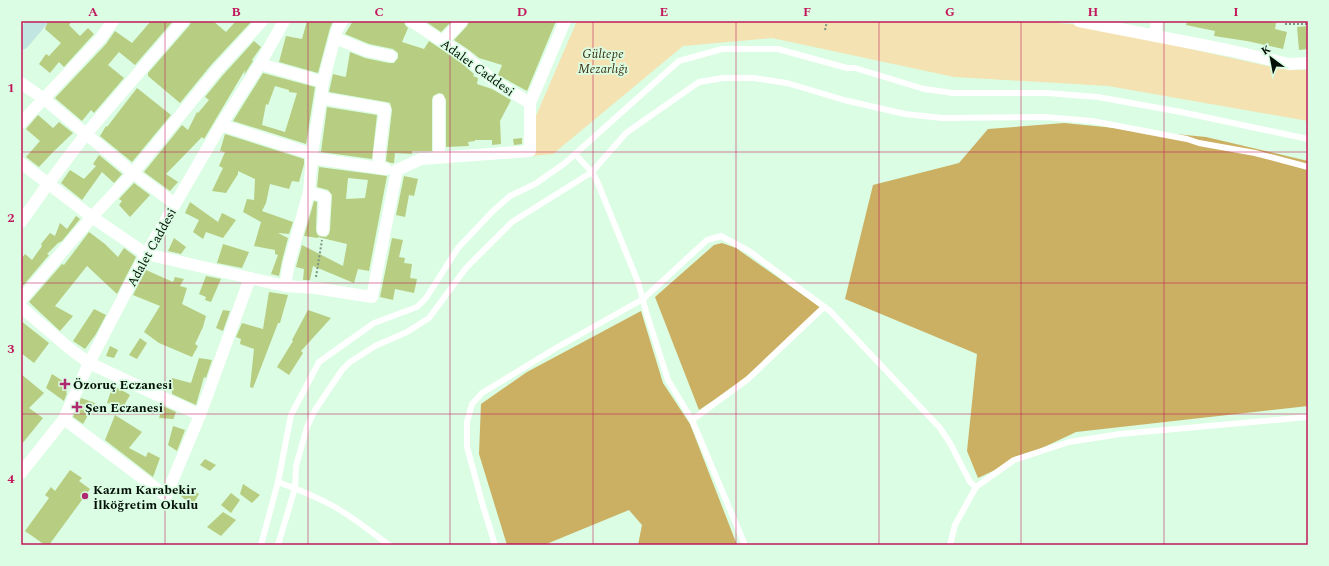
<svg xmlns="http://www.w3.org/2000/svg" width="1329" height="566" font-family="Spectral,serif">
<rect width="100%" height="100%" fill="#dafde3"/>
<!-- green -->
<polygon fill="#f4e2b2" points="577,21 1029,21 1083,25 1281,69 1308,70 1308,121 1108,86 954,77 772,38 683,46 553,154 531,156 535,118"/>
<!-- forest -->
<g fill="#cbaf62">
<polygon points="1064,123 1206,137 1308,161 1308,406 1076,432 978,478 967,451 977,354 845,299 873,185 959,163 988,129"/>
<polygon points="722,243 736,248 820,307 744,380 699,410 655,297 714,245"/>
<polygon points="641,311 663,383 690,424 737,545 638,545 642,525 629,510 544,545 507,545 479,454 481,404 527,372"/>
</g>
<!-- building -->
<g fill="#b7cd81" fill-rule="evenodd">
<polygon points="48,21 72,21 69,25 80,36 88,28 94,34 64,67 59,62 50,73 39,64 46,54 49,56 61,43 45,29"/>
<polygon points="151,21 173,21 135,65 119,52 108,65 124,78 94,113 91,110 82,121 55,98 106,44 115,31 132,43"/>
<polygon points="192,21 213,21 226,32 236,21 252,21 211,65 180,103 148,76 148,73 189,26"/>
<polygon points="307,21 333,21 330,28 318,73 279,62 286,36 302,39"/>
<polygon points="353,21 404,21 405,25 408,28 402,42 424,49 429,41 460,62 474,74 473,76 478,78 477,84 492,89 511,100 500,121 501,144 492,145 492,140 475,140 475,141 468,142 469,146 446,147 446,100 443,94 439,93 433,96 432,100 432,151 412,151 412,154 395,153 394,163 391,163 386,161 392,110 390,103 386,102 329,92 333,74 345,77 346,76 350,52 365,58 389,63 394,63 398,58 398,53 393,49 369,44 345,34"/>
<polygon points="425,21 452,21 441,32"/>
<polygon points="469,21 556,21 527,91 498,75 502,65 479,58 469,50 454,40 467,26"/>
<polygon points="1187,21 1264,21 1276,23 1275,29 1287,32 1283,49 1247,41 1214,36 1215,31 1186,25"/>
<polygon points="1308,26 1308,49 1299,50 1297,27"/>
<polygon points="254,41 261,47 252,60 253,61 244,75 245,70 204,139 202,137 166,174 178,182 170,191 144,172 182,125 188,130 197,112 198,113 209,100 205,97 223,75"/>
<path d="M263,73L315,87L306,144L233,121ZM275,86L289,90V92L297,93L285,132L262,125L266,104L268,105Z"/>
<polygon points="137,88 171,115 132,162 100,136 106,126 107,127"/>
<polygon points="327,107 377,115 372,159 321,152"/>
<polygon points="38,115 53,128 59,122 73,133 53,152 39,167 26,157 40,141 26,129"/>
<polygon points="225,134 304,159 304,164 299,182 292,181 289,189 270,184 266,203 262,211 293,222 289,234 278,233 288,238 282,261 279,276 271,274 278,255 275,254 275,250 254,246 261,222 243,212 247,199 254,200 255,179 238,171 238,174 226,193 212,191 223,168 219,166 225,152 220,151"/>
<polygon points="522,138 522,144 514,145 513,139"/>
<polygon points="99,155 122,174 114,183 102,172 82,200 61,183 70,170 84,179 96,166 93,164"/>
<path d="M319,167L387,176L369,271L358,269L354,283L313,266L310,280H303L304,269L296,267L302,245L343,266L347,244L318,237V238L304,236L314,201L317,202L316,230L317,234L319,236L326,237L329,234L330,230L332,195L328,190L317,187ZM348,178L368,180L365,198L346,199Z"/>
<polygon points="404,176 418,179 414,196 409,195 405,217 396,215"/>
<polygon points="134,183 150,195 130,217 119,205 122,201 119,199"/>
<polygon points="190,202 218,222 222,213 236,220 223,238 206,232 203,239 193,232 199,220 185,213"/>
<polygon points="76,216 80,219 62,241 58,243 47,254 49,255 21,288 21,259 25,254 32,260 42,246 41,244 50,233 55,236 60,223 67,229"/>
<polygon points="89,232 105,244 118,257 124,248 136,257 117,294 87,266 55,306 73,316 60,331 29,302 62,264 64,265"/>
<polygon points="174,238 186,247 181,254 168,251"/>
<polygon points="392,238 403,240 399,257 405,258 404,263 412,264 410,278 417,279 414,293 395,289 393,300 380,297"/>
<polygon points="223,244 249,252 242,268 217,263"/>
<polygon points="146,270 173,282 175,277 184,279 180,286 187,288 182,304 206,316 203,327 195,344 198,346 192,357 159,343 144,332 160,306 133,295"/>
<polygon points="206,276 221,279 211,302 205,300 206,297 199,294"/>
<polygon points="269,292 288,295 280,323 278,323 253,388 250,387 254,349 240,344 241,339 236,337 242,323 263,329"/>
<polygon points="94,309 106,315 96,334 85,349 73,341"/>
<polygon points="223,310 230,311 223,331 216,328"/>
<polygon points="308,310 331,318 301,351 303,353 289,375 277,367 293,341 292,340"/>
<polygon points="21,321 49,343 34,363 21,353"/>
<polygon points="140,338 147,343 137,359 129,355"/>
<polygon points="110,346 118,350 114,358 106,356"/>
<polygon points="199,358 212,360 206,378 204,377 196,405 172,394 172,378 191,383"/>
<polygon points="21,374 44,393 29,408 43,418 21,445"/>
<polygon points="52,374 69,385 66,393 67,393 64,401 46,388"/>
<polygon points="113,385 130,395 122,409 107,403"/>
<polygon points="81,398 95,403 83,424 73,417"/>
<polygon points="163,406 176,412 173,420 173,419 159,418"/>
<polygon points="115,415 142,432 129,448 146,457 148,452 160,458 153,477 105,440"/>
<polygon points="173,426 185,430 177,451 168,445"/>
<polygon points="205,459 216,465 210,471 200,465"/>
<polygon points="70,470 82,478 79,481 90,489 49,545 45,545 25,531 49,498 45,495 51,487 55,491"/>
<polygon points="243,484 260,495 252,503 240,494"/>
<polygon points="185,487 199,494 192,506 180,495"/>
<polygon points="231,493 240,500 231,513 221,505"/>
<polygon points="223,512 236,520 221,536 207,527"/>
</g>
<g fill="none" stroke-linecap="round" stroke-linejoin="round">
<!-- path -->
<g stroke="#7d9583" stroke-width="2" stroke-dasharray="2 2" stroke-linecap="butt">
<polyline points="1285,24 1308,24"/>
<polyline points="825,30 827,21"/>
<polyline points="316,277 322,240"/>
</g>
<!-- lane -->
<g stroke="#fff" stroke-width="6">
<polyline points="575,154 592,172 597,181 638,282 647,315 668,380 692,420 745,545"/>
<polyline points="692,420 748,379 824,307"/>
<path d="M278,482C297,489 317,497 335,507C354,518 371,532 389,545"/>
<polyline points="261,545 278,482 291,415 319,362 374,323 417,307 426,298 458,248 493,211 510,196 535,184 565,163 679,61 722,49 778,49 847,68 855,68 924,89 953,93 1047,93 1098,97 1181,112 1308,139"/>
<polyline points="278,545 295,488 296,466 307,427 315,410 342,370 350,362 375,346 407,332 429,318 466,268 512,222 592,172 626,133 699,82 723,78 754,78 787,83 844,100 905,114 942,118 1045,117 1092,121 1187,139 1199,143 1255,153 1308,167"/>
<polyline points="495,545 483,506 467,447 467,422 472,404 482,393 556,348 643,299 707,240 721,236 749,251 830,311 940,428 950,443 970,482 976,487"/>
<polyline points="950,545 955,525 976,487 1014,460 1069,442 1120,434 1308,417"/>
</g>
<!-- street -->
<g stroke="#fff" stroke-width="12">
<polyline points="411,21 465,56 495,82 530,103 565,21"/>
<polyline points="1079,21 1228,50 1289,64 1308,63"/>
<polyline points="1155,35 1157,21"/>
<polyline points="335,38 367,51 391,56"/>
<polyline points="443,41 462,21"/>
<polyline points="260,64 323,82"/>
<polyline points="21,83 44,99 133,173 175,204"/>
<polyline points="321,98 385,109 379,155 379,168"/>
<polyline points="21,123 100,39 113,21"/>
<polyline points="221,125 312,154"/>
<polyline points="439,157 439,100"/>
<polyline points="311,158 386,169"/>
<polyline points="21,163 92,217 146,254 285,286 315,288 372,297 397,170 421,159 530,151 530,103"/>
<polyline points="309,192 325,197 323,230"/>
<polyline points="21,222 48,184 86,134 183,21"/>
<polyline points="285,286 289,263 309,192 312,154 321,98 323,82 337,30 342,21"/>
<polyline points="21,300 92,217 133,173 217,70 262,21"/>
<polyline points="21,307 69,348 89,363 200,415"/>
<polyline points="64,419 166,496 200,415 250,278"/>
<polyline points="21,473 64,419 89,363 146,254 221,125 260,64 284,21"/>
</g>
<!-- secondary -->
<polyline stroke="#c1e6e2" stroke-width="18" points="21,41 38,21"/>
</g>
<!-- grid -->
<path fill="none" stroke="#c2185b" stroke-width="1" stroke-opacity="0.55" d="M165,21V545M308,21V545M450,21V545M593,21V545M736,21V545M879,21V545M1021,21V545M1164,21V545M21,152H1308M21,283H1308M21,414H1308"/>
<!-- markers -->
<g fill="#b02a70" stroke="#dafde3" stroke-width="1.5">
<path d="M63 378h4v4h4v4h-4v4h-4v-4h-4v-4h4z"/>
<path d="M75 401h4v4h4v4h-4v4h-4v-4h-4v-4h4z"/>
<circle cx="85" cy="496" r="4"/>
</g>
<g text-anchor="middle" stroke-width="3.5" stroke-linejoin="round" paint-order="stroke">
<!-- park labels -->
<g font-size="13" font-style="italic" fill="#3f3311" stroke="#dafde3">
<text x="603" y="58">Gültepe<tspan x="603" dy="15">Mezarlığı</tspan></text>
</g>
<!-- street labels -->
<g font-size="13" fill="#040f07" stroke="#dafde3">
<text transform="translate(478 67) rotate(36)" y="5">Adalet Caddesi</text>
<text transform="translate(151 247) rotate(-61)" y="5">Adalet Caddesi</text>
</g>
<!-- poi labels -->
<g font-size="13" font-weight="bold" fill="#040f07" stroke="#dafde3" text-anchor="start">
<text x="73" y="389">Özoruç Eczanesi</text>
<text x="85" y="412">Şen Eczanesi</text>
<text x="93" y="494">Kazım Karabekir<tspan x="93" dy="15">İlköğretim Okulu</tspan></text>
</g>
</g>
<!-- border -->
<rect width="1329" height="566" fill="none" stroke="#dafde3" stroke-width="44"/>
<!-- north arrow -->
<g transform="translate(1271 58) rotate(328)" stroke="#dafde3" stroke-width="3" paint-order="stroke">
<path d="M0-3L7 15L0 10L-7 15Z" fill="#040f07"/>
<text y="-6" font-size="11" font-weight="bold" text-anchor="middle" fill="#040f07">K</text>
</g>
<rect x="22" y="22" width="1285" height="522" fill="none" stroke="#c2185b" stroke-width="1.5"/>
<g font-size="13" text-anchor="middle" font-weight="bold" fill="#c2185b">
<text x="93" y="16">A</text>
<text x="236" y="16">B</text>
<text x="379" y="16">C</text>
<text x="522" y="16">D</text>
<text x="664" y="16">E</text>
<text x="807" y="16">F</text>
<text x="950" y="16">G</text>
<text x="1093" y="16">H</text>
<text x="1236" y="16">I</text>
<text x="11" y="92">1</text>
<text x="11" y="222">2</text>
<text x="11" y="353">3</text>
<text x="11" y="483">4</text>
</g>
</svg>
